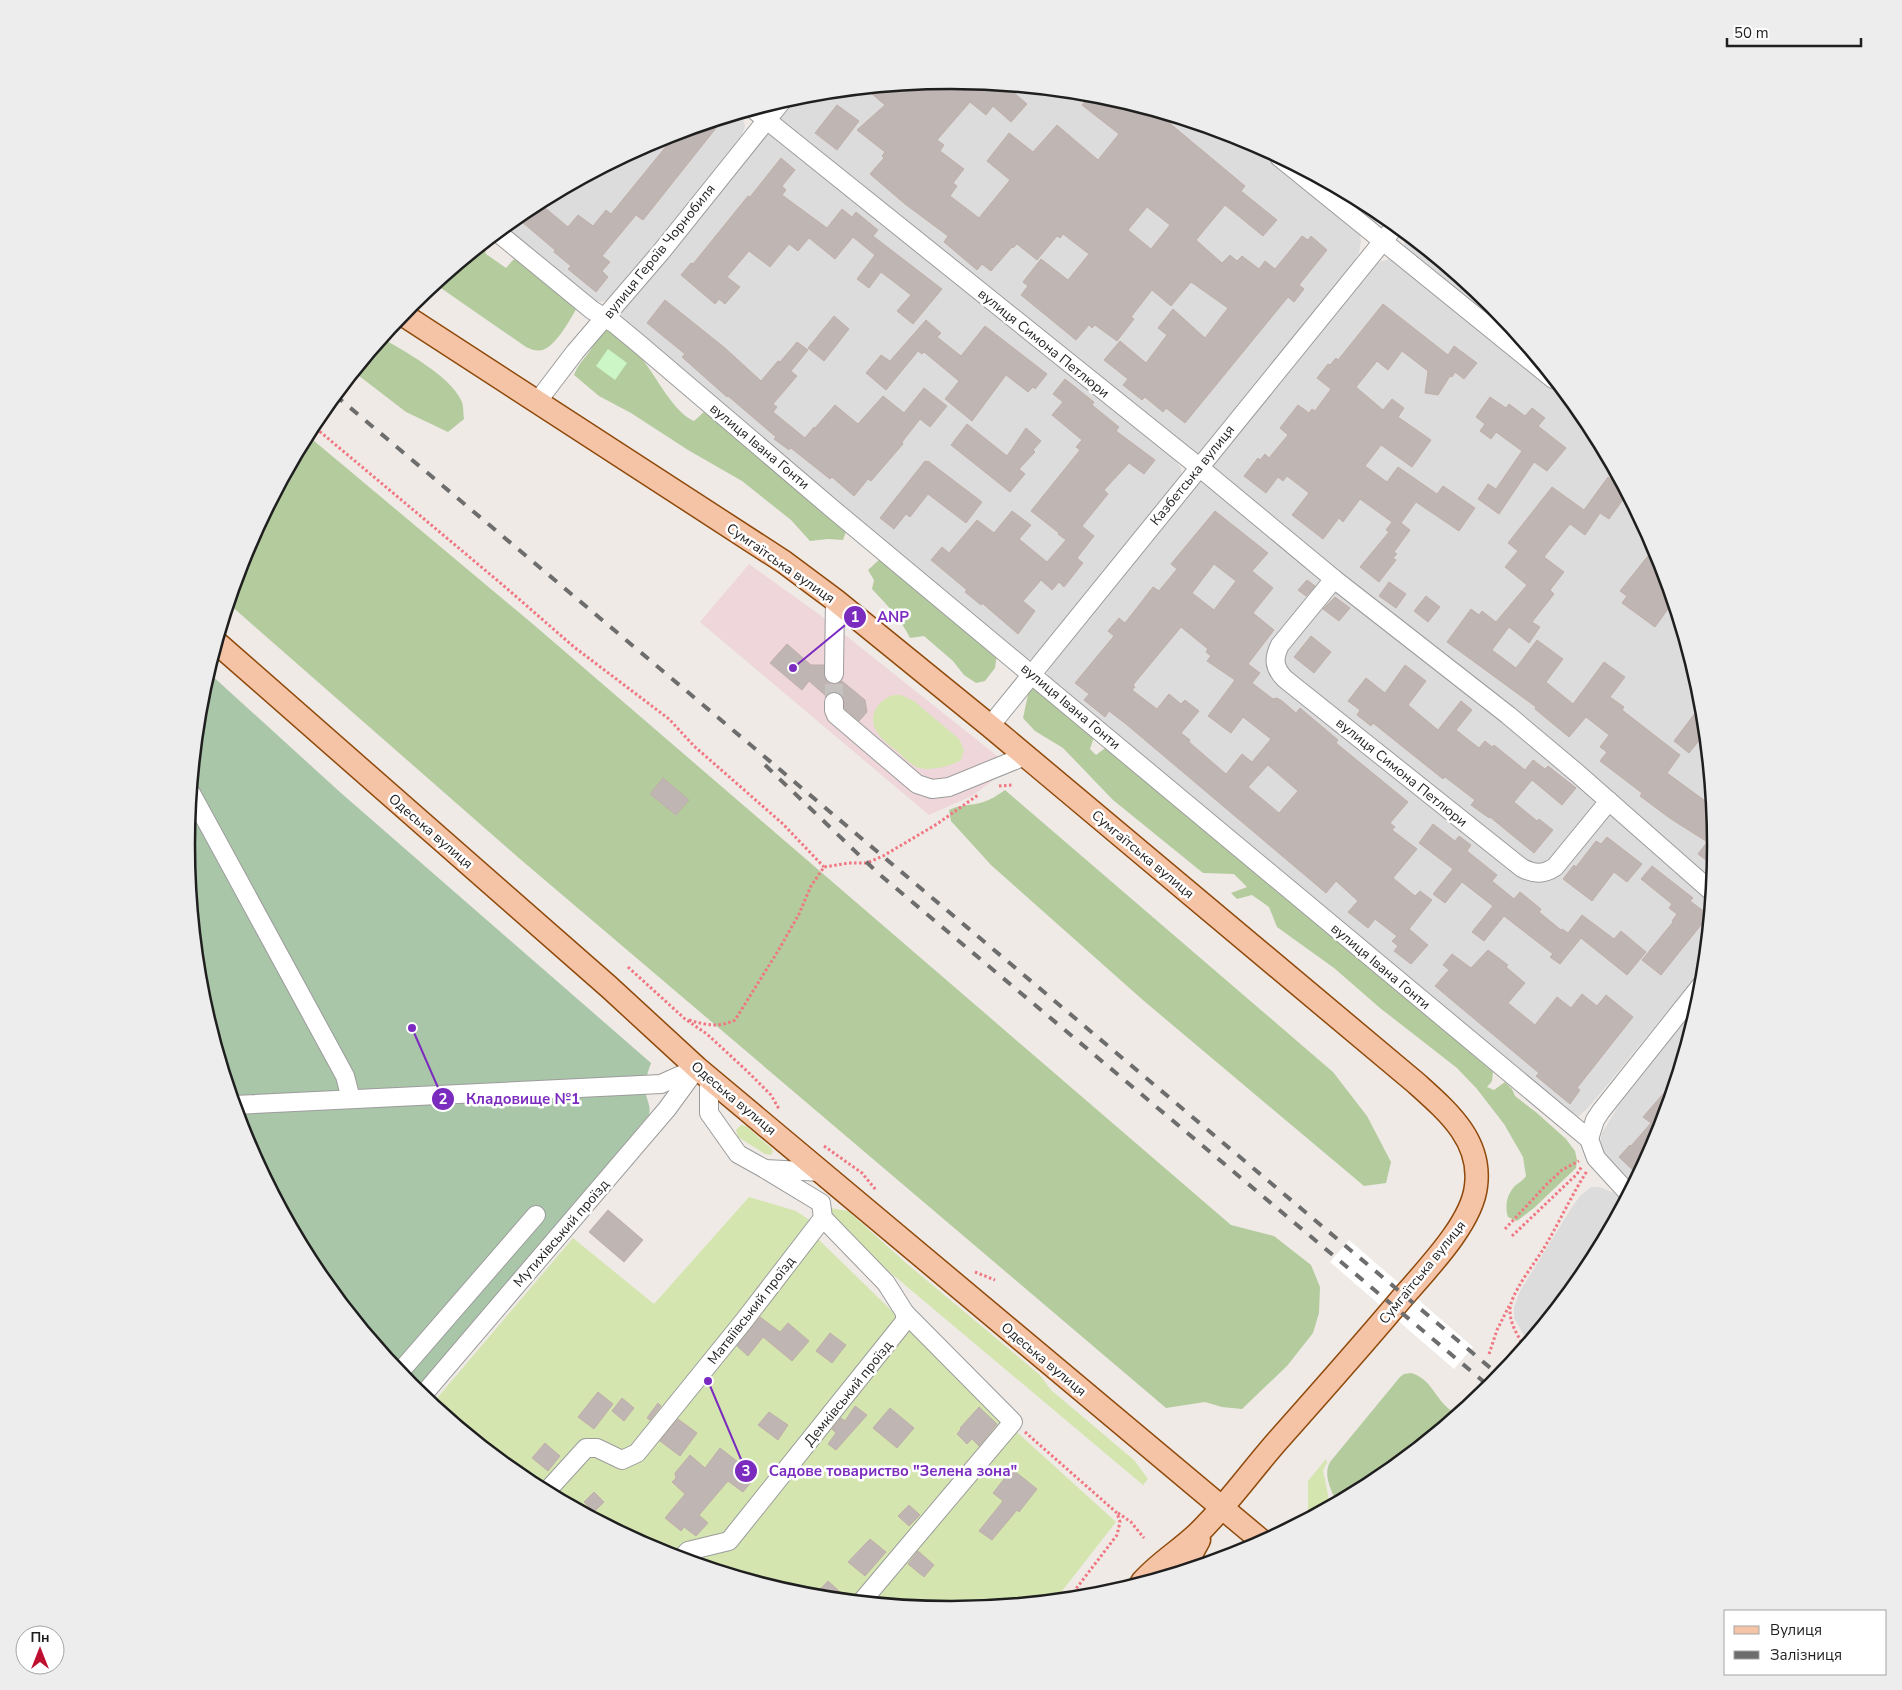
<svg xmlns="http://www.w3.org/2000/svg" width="1902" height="1690" font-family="'Nunito Sans',sans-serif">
<rect width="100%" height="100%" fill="#efeae6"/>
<!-- residential -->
<g fill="#dddcdc">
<polygon points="951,80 1101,95 1244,138 1340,217 1360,235 1361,241 1359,253 1354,261 1201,453 1195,454 780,122 780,115 795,97 802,95"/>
<polygon points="741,113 745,126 740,140 617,295 606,301 596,302 501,230 526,209 659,138"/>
<polygon points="767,131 1173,457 1181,468 1182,476 1035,658 1025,660 617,318 618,314"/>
<polygon points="1299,168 1376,209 1387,218 1380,222 1371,223"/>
<polygon points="1404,232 1492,304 1536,357 1408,253 1404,245"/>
<polygon points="1389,259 1398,262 1574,405 1587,420 1658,553 1701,696 1716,845 1712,884 1211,469 1212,465 1376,263"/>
<polygon points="1201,479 1478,699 1711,898 1704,966 1608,1084 1587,1109 1579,1116 1574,1117 1049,681 1047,674 1049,668"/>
<polygon points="1698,1004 1658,1138 1630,1189 1617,1178 1599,1147 1602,1133 1619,1105"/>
<polygon points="1591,1187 1599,1187 1612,1192 1624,1202 1587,1270 1528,1342 1514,1318 1514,1307 1520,1291 1572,1207 1580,1196"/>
</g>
<!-- commercial -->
<polygon fill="#eed6da" points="749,564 820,615 1011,767 972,796 929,815 700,622"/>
<!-- grass -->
<g fill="#d4e5b0">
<path d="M893,695H901L914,701L959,739L964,750L961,760C952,766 930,771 919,768C911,765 903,757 897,751C890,746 882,740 877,732C867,717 877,701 893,695Z"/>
<polygon points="741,1125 746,1126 771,1148 773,1151 771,1155 765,1154 738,1137 736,1130"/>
<polygon points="749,1197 796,1211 811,1221 815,1236 1009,1425 1116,1522 1055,1600 951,1610 801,1595 658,1552 526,1481 432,1404 573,1238 654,1304"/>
<polygon points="830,1208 848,1211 906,1263 1040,1375 1051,1390 1134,1460 1148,1479 1143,1485 836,1227 832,1220"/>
<polygon points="1326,1459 1327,1463 1323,1470 1330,1505 1308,1518 1308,1481"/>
</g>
<!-- forest -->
<g fill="#b4cb9e">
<path d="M493,236V241L485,250L486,254L506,268L513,260L518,258L577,307C572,318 556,344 545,349C538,352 532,350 526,347L435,284Z"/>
<path d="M612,329C622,339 633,348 642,359C657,377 673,412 694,421L704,412L722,424L848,526L843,540L828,539L810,541L791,520L742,481L688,450L631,413L599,396L574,375C577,367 581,362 587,355C595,345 598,332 612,329Z"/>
<path d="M382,338C404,351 450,376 461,400C464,405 463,413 464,419L448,432L406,412L354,372Z"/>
<polygon points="307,435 534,625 1231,1225 1274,1236 1311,1265 1320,1287 1319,1313 1313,1333 1287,1366 1242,1409 1222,1407 1205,1402 1166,1408 520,859 229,604 244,552"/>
<path d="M881,558L997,653L995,668L985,681L976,683L964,675L953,661L924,636L910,638C901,619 886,604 872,589L874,580L868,570Z"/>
<path d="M1038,685L1095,734L1090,749L1096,755L1104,749L1113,746L1426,1008L1445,1031L1493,1072L1492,1081L1487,1087L1494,1090L1505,1082L1512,1089L1515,1096L1537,1113L1566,1139L1575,1151L1577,1160L1576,1168L1534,1208L1517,1221L1508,1217C1505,1207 1506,1196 1514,1187C1518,1183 1523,1181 1526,1176L1523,1157L1504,1124L1477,1089L1457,1068L1380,1008L1334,968L1277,927L1269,907L1252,895L1237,899L1231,893L1247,887L1234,874L1203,873L1113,800L1063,748L1035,731L1023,718L1029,690Z"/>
<path d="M1005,790L1333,1072L1367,1116L1391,1162L1386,1183L1364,1186L1144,1001L991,865L951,821L949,810C962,804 968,806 980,803C989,801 998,795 1005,790Z"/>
<path d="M1411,1373C1426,1377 1432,1389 1441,1401C1445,1406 1451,1411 1457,1415L1376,1481L1336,1502C1331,1489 1323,1475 1330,1462L1400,1377L1404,1374Z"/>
</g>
<!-- cemetery -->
<path fill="#aac6a9" d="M208,672L341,793L651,1063C647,1074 644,1083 646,1095C648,1102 651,1108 649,1115L416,1390L410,1386L315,1270L244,1137L201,994L186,845L201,695Z"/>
<!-- park -->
<polygon fill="#ccf6c6" points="608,349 627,363 615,380 596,366"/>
<!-- pier -->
<polygon fill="#fff" points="1349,1240 1473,1347 1454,1369 1330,1262"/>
<!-- building -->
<g fill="#bfb5b3" stroke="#c0afa9" fill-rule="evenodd">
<path d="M951,80L1005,85L1027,104L1011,122L993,106L986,115L970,102L937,140L944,145L940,151L964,169L953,183L957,186L950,196L979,218L1010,180L987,161L1009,133L1033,152L1057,125L1098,160L1119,134L1082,105L1091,94L1101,95L1155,111L1245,186L1241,191L1277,220L1263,236L1225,205L1196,240L1222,263L1230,255L1237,261L1242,256L1259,269L1265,261L1275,269L1302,236L1308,240L1311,236L1327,250L1299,285L1304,289L1294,302L1288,297L1185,423L1166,408L1163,412L1145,397L1142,400L1123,385L1128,379L1104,360L1120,341L1146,363L1167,335L1158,328L1173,309L1205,338L1228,308L1191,282L1171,306L1152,290L1131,317L1134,319L1117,341L1095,325L1092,328L1089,325L1076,340L1021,295L1028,286L1023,282L1041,259L1068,280L1089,254L1063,234L1060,238L1057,236L1037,260L1017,244L1013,248L1012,247L991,271L982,264L977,270L944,242L948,236L905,204L870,174L884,158L882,156L885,152L857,130L885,105L865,88ZM1147,207L1170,225L1151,249L1128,230Z"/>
<polygon points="837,105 859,121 837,150 815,133"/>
<polygon points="724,118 643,220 636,215 602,256 610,262 602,271 608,277 596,292 568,269 571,266 554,252 555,250 522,222 526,217 521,213 538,202 568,227 578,215 593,226 606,210 611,214 677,133"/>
<polygon points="781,158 795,170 782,186 786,190 782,195 827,228 842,209 852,217 856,212 878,230 873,236 942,289 913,324 897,311 911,295 881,272 869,288 857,279 875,255 853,237 835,259 809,238 798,251 789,244 770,267 749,251 727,277 740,287 725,304 719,299 715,304 681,275 691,263 693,264 748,196 750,197"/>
<polygon points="665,300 725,348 761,381 778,361 780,362 797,342 808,350 791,371 797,376 773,404 777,407 773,412 805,438 814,427 815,428 835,405 858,424 883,396 904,413 924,388 947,406 930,427 920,419 902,442 903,444 871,481 868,479 854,496 832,477 830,479 791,448 789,450 774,439 776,437 728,396 727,397 682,357 685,354 647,323"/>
<polygon points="1383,304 1448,355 1454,346 1477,363 1464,379 1455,372 1452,377 1450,376 1438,395 1425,393 1428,371 1402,351 1388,370 1377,361 1356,387 1383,410 1392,399 1404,408 1398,417 1431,440 1412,467 1381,445 1365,466 1387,482 1398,467 1437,494 1443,486 1475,508 1459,531 1416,502 1401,523 1410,530 1394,552 1397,554 1393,558 1396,560 1379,582 1360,567 1389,532 1386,530 1392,522 1360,499 1343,522 1339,518 1323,539 1292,515 1309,493 1287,476 1283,481 1278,477 1266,493 1244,476 1258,458 1260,460 1265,454 1269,458 1288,435 1280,428 1298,405 1309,413 1312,409 1315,411 1331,389 1317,378 1328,364 1330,365 1336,358 1338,360"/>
<polygon points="834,316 849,329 824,361 808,348"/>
<polygon points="926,320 941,333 937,337 961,356 985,326 1047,374 1035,389 1033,387 1028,392 1006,375 972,421 945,399 959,381 924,352 922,354 918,351 886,390 866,373 881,355 890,361"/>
<polygon points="1065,379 1094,402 1092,405 1119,427 1116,431 1155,460 1144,474 1129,463 1104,490 1108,494 1082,526 1094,536 1077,558 1083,563 1064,587 1059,582 1052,590 1041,580 1023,601 1035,611 1018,634 982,603 981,605 965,592 967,590 931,560 942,547 949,553 977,520 994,533 1012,511 1031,525 1019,539 1047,562 1066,540 1058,534 1059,533 1031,511 1080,450 1076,447 1082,440 1052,415 1063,402 1053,394"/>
<polygon points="1490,397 1506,408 1509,404 1525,416 1532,408 1545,418 1538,426 1566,448 1547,471 1534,462 1499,514 1478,499 1488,484 1496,489 1522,451 1496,432 1491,439 1480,431 1485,424 1476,417"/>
<polygon points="967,424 1007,456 1026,428 1041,441 1033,450 1035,452 1019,469 1025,474 1010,492 951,445"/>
<polygon points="925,461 927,462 928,461 982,502 966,523 928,494 910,517 906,514 894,529 880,518"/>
<polygon points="1608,477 1624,489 1627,494 1609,519 1600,513 1585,535 1570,524 1544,557 1564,572 1550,590 1554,594 1532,622 1540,627 1529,643 1509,627 1492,650 1516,668 1537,640 1563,659 1546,682 1573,704 1604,662 1625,677 1610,697 1624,707 1622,710 1680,755 1667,773 1712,806 1714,829 1706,841 1671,819 1640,796 1642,793 1600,761 1607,752 1600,747 1609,735 1586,717 1569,737 1535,709 1536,707 1447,642 1471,609 1479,615 1482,611 1496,622 1527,585 1505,567 1518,551 1508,543 1552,487 1584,510"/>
<path d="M1215,511L1268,553L1252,571L1273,588L1253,613L1274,630L1248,664L1260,673L1252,683L1273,699L1277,698L1282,701L1296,713L1300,708L1338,740L1336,743L1408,802L1390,823L1395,827L1392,830L1417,849L1393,878L1415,896L1420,891L1432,900L1409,929L1428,945L1411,964L1394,951L1398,946L1392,941L1397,936L1375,919L1368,928L1348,912L1358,901L1336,881L1326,893L1126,724L1109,711L1105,717L1084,700L1089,694L1075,683L1114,636L1108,631L1119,618L1125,623L1153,587L1159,591L1177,569L1171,564ZM1214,564L1236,581L1214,610L1192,593ZM1181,627L1208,649L1206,652L1211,656L1207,661L1235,680L1208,716L1231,733L1243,717L1271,739L1252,762L1242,754L1226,774L1189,742L1190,740L1181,733L1199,711L1185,700L1181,704L1169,694L1157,709L1132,690L1135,687L1133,685ZM1268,765L1298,791L1279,813L1248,787Z"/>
<polygon points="1655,547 1673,602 1655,627 1622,603 1627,596 1620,591"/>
<polygon points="1307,580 1315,586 1306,596 1298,590"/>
<polygon points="1389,582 1406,594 1396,608 1379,596"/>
<polygon points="1426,596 1440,607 1428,622 1414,611"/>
<polygon points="1335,597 1350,608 1339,621 1323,609"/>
<polygon points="1311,636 1331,652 1314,673 1294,657"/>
<polygon points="787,644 811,665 824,665 825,679 828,683 834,685 842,681 865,700 867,712 859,721 845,709 843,697 840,693 834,691 826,696 809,681 802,690 770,663"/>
<polygon points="1405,665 1426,681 1408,705 1438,730 1461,701 1472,710 1456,730 1479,748 1485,741 1492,747 1494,745 1525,770 1533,760 1545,769 1548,766 1576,788 1562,805 1532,780 1514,802 1537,821 1539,819 1553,830 1534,853 1490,817 1489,818 1471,805 1475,800 1445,777 1443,779 1373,723 1371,726 1357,715 1360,710 1348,701 1366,678 1385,693"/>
<polygon points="1702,704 1705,733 1689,753 1674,741"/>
<polygon points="663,778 689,800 676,815 650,794"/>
<polygon points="1433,824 1455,841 1459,836 1471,845 1467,851 1497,875 1492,881 1514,899 1520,892 1541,909 1539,912 1561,930 1562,929 1568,933 1582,915 1614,939 1621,931 1646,952 1627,975 1581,938 1560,964 1550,957 1553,954 1504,916 1484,941 1472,932 1493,906 1462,882 1445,903 1433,894 1453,869 1419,843"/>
<polygon points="1715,832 1716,845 1714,866 1698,854"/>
<polygon points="1607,837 1642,864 1627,882 1614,872 1592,901 1563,879 1574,865 1576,867 1596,841 1601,844"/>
<polygon points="1652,866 1693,898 1690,901 1709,915 1661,975 1642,960 1673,922 1672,921 1677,914 1669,908 1672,904 1641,879"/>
<polygon points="1488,950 1508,965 1506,967 1525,983 1508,1003 1535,1025 1557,997 1571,1008 1582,994 1597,1006 1606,995 1633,1017 1577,1088 1580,1090 1570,1104 1536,1076 1539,1073 1435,986 1449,970 1443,965 1452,954 1471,968"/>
<polygon points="1676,1079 1658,1138 1638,1175 1619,1157 1630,1145 1631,1146 1651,1123 1643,1117"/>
<polygon points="608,1210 643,1240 624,1262 589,1232"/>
<polygon points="760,1317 780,1332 788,1323 809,1341 792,1361 763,1337 748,1356 737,1346"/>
<polygon points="830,1333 846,1345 832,1363 816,1351"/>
<polygon points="598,1392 613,1404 594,1429 578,1417"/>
<polygon points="622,1398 634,1408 624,1421 612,1411"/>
<polygon points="658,1403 661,1406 650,1420 647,1418"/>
<polygon points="855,1406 867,1415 836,1450 828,1444 836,1433 832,1429 841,1418 845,1421"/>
<polygon points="979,1407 997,1424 979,1446 972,1439 967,1444 957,1434 961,1429 960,1428"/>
<polygon points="890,1408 914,1428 897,1448 873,1428"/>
<polygon points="769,1412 788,1425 778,1440 758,1425"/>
<polygon points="678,1419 697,1433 680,1456 660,1441"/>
<polygon points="545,1443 560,1456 548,1471 532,1458"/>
<polygon points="720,1448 756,1476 743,1492 728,1481 699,1515 708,1523 696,1536 684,1527 681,1531 665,1518 685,1494 672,1482 676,1478 675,1473 690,1455 705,1468"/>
<polygon points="1012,1469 1037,1489 1019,1512 1017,1510 992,1540 979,1531 1003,1501 993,1493"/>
<polygon points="594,1492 604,1502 594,1512 584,1502"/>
<polygon points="909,1505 920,1515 909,1526 898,1516"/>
<polygon points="870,1539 886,1552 865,1576 848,1562"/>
<polygon points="918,1551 934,1565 924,1577 908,1564"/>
<polygon points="828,1581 849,1600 814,1596"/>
</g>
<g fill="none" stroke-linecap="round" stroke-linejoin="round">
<!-- minor-tunnel -->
<polyline stroke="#c5c1be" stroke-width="18" stroke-dasharray="18 9" stroke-linecap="butt" points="834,702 834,674"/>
<!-- minor casing -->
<g stroke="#9c9c9c" stroke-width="20">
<g id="minor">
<polyline points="753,109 1199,467 1334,579 1508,715 1577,773 1711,891"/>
<polyline points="1279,157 1553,379"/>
<polyline points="497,232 592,310 615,324 638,343 835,511 1589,1139 1596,1158 1628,1193"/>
<polyline points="537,402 575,352 661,252 782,101"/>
<path d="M1334,579L1280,645C1273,659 1274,668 1285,679L1522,868C1534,874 1543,875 1555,867L1609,801"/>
<polyline points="834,674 835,600"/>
<polyline points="834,702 834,710 836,715 917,784 932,789 949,787 1025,756"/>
<polyline points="990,726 1396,225"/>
<polyline points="191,793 345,1076 351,1099"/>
<polyline points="709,1077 709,1113 738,1154 765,1169 822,1172"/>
<polyline points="234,1105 661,1084 697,1068"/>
<polyline points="1589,1139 1595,1120 1601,1111 1702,984"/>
<polyline points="399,1373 536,1215"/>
<polyline points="422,1396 667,1109 697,1068"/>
<polyline points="546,1492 586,1448 597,1448 622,1460 637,1453 743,1322 823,1218"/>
<polyline points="681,1559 688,1551 729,1541 905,1321 905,1313 886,1283 823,1218 821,1203 765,1169"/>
<polyline points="862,1601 1013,1422 905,1313"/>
</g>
</g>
<!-- major casing -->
<g stroke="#8f4a0b" stroke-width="25">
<g id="major">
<path d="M402,314L784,562L835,600L990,726L1416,1083C1447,1111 1482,1140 1476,1186C1472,1225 1422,1274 1397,1304C1359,1349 1320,1393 1280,1438C1255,1466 1233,1497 1207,1524C1188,1546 1161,1560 1142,1582"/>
<polyline points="217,643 609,987 697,1068 1263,1542"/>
<polyline points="1182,1571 1199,1540"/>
</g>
</g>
<!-- path -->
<g stroke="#f07681" stroke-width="3" stroke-dasharray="2.5 2.5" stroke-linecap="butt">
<polyline points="312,425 504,586 574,647 669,719 694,746 783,824 824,867"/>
<polyline points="999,786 1013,785"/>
<polyline points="628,967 685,1019 707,1034 748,1072 771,1095 779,1109"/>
<path d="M689,1020C705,1025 719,1028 735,1020L778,951L799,914L811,886L824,867L849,863H867L883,856L937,824L978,795"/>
<polyline points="824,1146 862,1173 876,1190"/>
<polyline points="1505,1229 1547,1184 1562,1170 1579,1161"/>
<polyline points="1512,1236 1577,1174 1582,1166"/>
<polyline points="975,1272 995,1280"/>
<path d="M1524,1346C1518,1336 1510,1324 1510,1311C1509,1295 1535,1263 1544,1248C1559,1223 1571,1196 1587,1171"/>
<polyline points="1489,1354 1497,1330 1509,1306"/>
<polyline points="1025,1432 1117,1513 1120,1522 1117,1535 1069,1598"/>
<polyline points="1118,1513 1131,1522 1144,1538"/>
</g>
<!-- minor -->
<use href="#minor" stroke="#fff" stroke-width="18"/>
<!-- major -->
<use href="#major" stroke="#f5c3a5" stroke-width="22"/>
<!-- rail -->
<g stroke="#6d6d6d" stroke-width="4" stroke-dasharray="10 10" stroke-linecap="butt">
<polyline points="335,395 1500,1376"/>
<polyline points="765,765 879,874 1490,1387"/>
</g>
</g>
<g text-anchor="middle" stroke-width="5" stroke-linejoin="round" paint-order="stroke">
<!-- street labels -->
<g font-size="14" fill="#1f1f1f" stroke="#fff">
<text transform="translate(659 251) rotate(-51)" y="5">вулиця Героїв Чорнобиля</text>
<text transform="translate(1044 343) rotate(39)" y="5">вулиця Симона Петлюри</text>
<text transform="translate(760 446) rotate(40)" y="5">вулиця Івана Гонти</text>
<text transform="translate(1192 475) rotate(-51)" y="5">Казбетська вулиця</text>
<text transform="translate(781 563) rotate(35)" y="5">Сумгаїтська вулиця</text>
<text transform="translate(1071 706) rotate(40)" y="5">вулиця Івана Гонти</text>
<text transform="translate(1402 772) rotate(39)" y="5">вулиця Симона Петлюри</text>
<text transform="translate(431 831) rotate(41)" y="5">Одеська вулиця</text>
<text transform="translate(1143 854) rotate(40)" y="5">Сумгаїтська вулиця</text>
<text transform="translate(1381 966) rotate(40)" y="5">вулиця Івана Гонти</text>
<text transform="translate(734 1098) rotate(40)" y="5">Одеська вулиця</text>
<text transform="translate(561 1233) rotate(-49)" y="5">Мутихівський проїзд</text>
<text transform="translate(1422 1272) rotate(-51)" y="5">Сумгаїтська вулиця</text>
<text transform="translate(751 1310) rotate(-52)" y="5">Матвіївський проїзд</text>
<text transform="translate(1044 1359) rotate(40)" y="5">Одеська вулиця</text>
<text transform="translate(848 1393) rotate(-51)" y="5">Демківський проїзд</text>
</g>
</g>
<!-- crop -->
<path d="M0 0H1902V1690H0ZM195 845a756 756 0 1 1 1512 0a756 756 0 1 1-1512 0Z" fill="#ededed" fill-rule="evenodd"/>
<path fill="none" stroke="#1f1f1f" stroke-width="2.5" d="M195 845a756 756 0 1 1 1512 0a756 756 0 1 1-1512 0Z"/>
<!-- callouts -->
<path fill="none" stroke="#7b2cbf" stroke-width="2" d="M793 668L855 617M412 1028L443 1099M708 1381L746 1471"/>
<g fill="#7b2cbf" stroke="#fff" stroke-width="2">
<circle cx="793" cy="668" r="5"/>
<circle cx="412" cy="1028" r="5"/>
<circle cx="708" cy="1381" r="5"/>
<circle cx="855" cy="617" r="12"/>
<circle cx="443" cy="1099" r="12"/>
<circle cx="746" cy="1471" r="12"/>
</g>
<g font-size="15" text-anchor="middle" font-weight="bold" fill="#fff">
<text x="855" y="622">1</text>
<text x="443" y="1104">2</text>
<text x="746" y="1476">3</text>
</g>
<g font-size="15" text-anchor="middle" font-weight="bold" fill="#7b2cbf" stroke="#fff" stroke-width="5" stroke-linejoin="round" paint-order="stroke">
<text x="893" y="622">ANP</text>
<text x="523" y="1104">Кладовище №1</text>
<text x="893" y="1476">Садове товариство "Зелена зона"</text>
</g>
<!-- legend -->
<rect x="1724" y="1610" width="162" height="65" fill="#ffffff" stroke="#a5a5a5"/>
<rect x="1734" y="1626" width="25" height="8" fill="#f5c3a5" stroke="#a5a5a5"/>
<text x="1770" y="1635" font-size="15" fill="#1f1f1f">Вулиця</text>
<rect x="1734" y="1651" width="25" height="8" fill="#6d6d6d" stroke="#a5a5a5"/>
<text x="1770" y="1660" font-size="15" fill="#1f1f1f">Залізниця</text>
<!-- north arrow -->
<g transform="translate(40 1650)"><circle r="24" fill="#ffffff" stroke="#a5a5a5"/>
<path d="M0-4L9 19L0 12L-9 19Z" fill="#bf0f31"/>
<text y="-8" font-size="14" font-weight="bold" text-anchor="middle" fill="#1f1f1f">Пн</text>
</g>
<!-- scale -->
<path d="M1727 38v8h134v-8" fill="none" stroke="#1f1f1f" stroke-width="2.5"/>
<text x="1734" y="38" font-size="15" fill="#1f1f1f" stroke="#ffffff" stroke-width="4" paint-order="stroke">50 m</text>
</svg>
